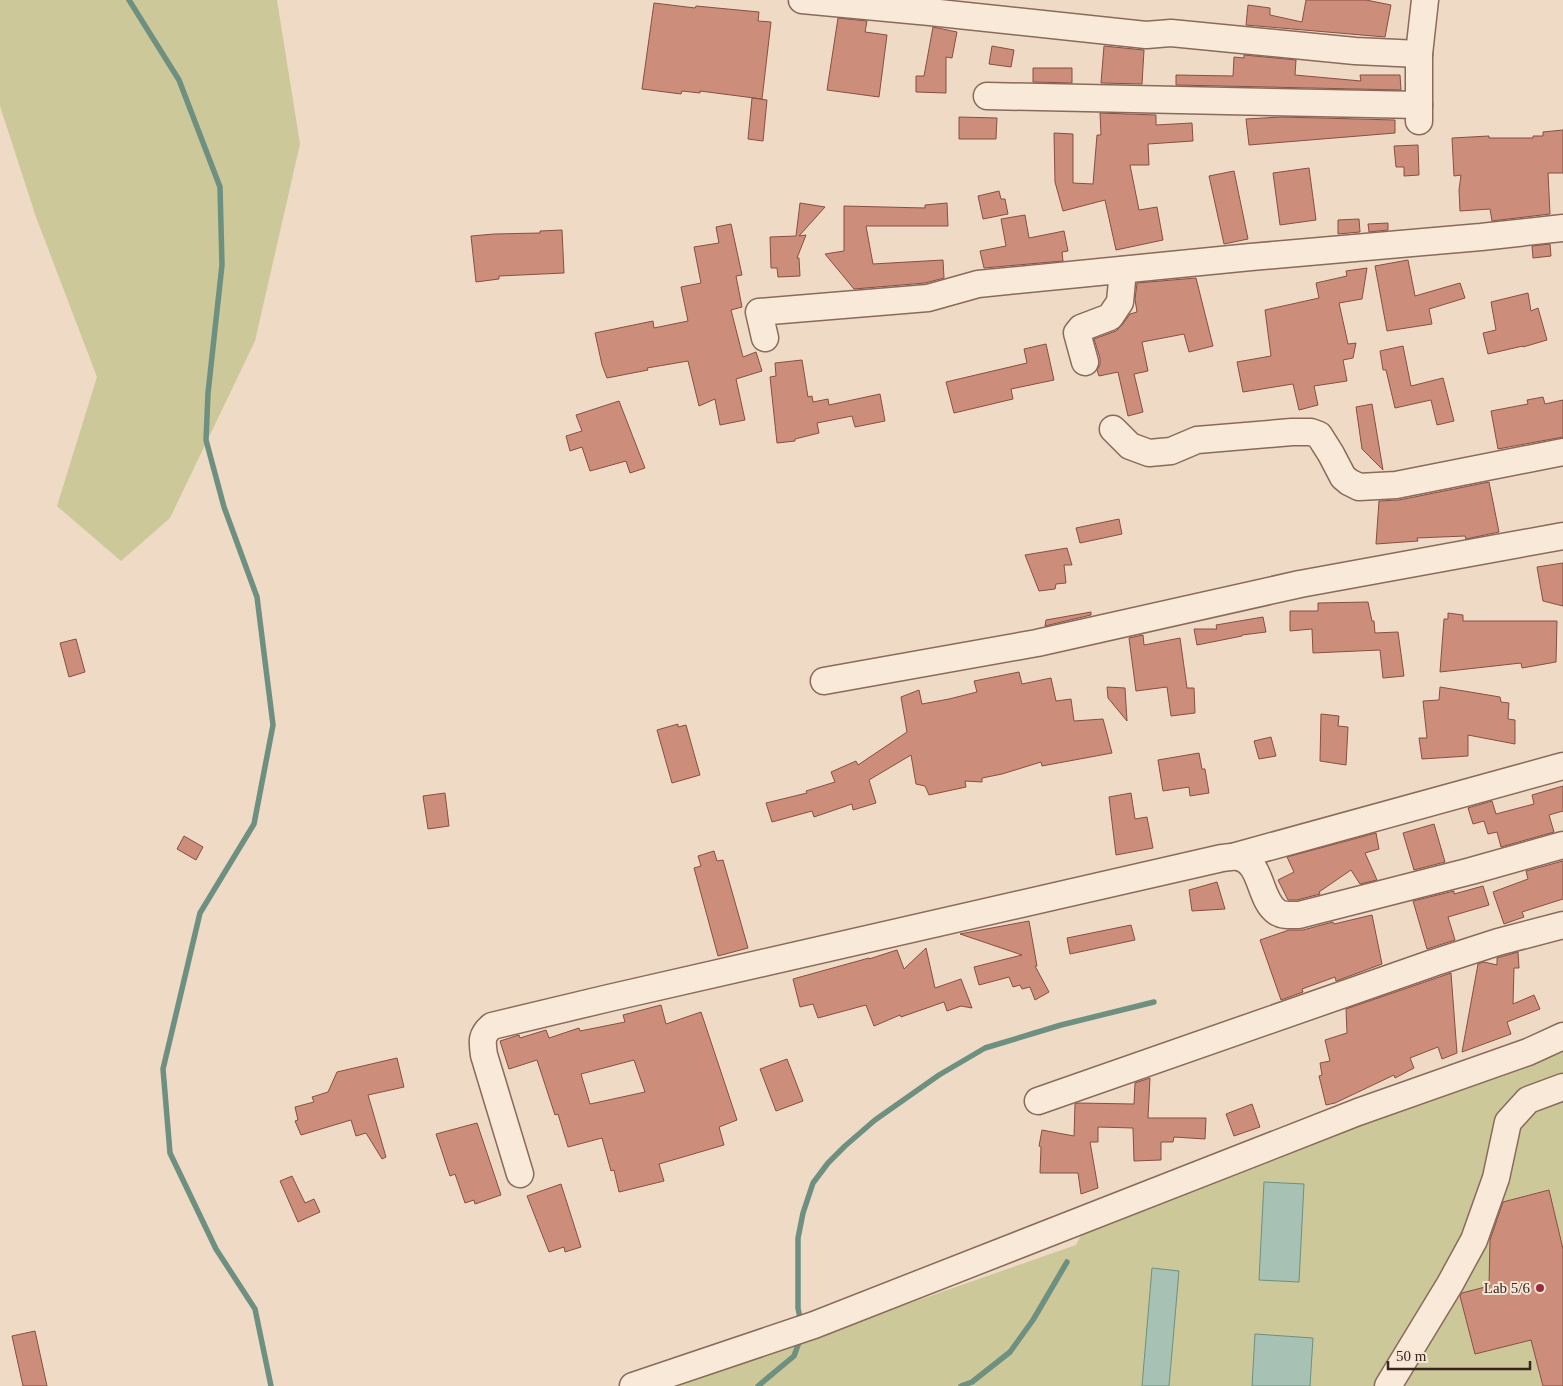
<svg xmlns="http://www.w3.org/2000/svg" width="1563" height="1386" font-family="Georgia,serif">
<rect width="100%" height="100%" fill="#eedac5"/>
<!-- green -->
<g fill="#ccc899">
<polygon points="0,0 277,0 300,144 255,341 170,518 121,561 57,506 97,377 36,217 0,106"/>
<polygon points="1563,1023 1563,1386 673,1386 1076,1245 1098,1201"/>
</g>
<!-- water -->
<g fill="#a7c1b4" stroke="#6d9080">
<polygon points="1264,1182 1304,1184 1299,1282 1259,1280"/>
<polygon points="1152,1268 1179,1271 1169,1386 1142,1386"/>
<polygon points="1255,1334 1313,1338 1310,1386 1252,1386"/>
</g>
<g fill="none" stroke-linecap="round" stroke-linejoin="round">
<!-- stream -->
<g stroke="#6d9080" stroke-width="5.5">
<polyline points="129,0 179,80 220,187 222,265 208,393 206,440 224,507 257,597 273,725 254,824 200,913 163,1069 170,1153 216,1249 255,1309 271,1386"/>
<polyline points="801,1323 798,1308 798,1238 803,1213 813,1183 828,1163 845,1146 875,1120 939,1075 985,1048 1061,1025 1154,1002"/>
<polyline points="758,1386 794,1356 801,1337"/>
<polyline points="961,1386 972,1382 1010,1352 1033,1320 1067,1262"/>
</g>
</g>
<!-- building -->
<g fill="#cc8d7b" stroke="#884f41" fill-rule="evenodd">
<polygon points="1306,0 1366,0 1391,5 1385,37 1246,25 1248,5 1270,8 1270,15 1302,22"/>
<polygon points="654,3 695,8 696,6 759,12 758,21 771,22 762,99 700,91 700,93 682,91 681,94 642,89"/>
<polygon points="838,18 867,21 865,32 887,35 879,97 827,90"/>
<polygon points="933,27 957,32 952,58 946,57 946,93 916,92 916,76 924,76"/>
<polygon points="992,46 1014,50 1011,67 989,64"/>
<polygon points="1104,46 1144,50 1142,84 1101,83"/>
<polygon points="1244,55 1296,60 1295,75 1361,81 1360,75 1400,75 1401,90 1176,85 1176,75 1233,76 1234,57 1244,58"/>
<polygon points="1033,68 1072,68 1072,83 1033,82"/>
<polygon points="752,98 767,100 763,141 748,139"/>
<polygon points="1100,113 1156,115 1156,125 1192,123 1193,141 1148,144 1149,165 1130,165 1139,210 1157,207 1163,240 1116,250 1105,200 1063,211 1055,182 1054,133 1073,134 1073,183 1093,184 1097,135 1101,135"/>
<polygon points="959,117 997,118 996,139 959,139"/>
<polygon points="1282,117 1395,120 1395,133 1249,145 1246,119"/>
<polygon points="1563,130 1563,173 1548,173 1550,214 1492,221 1490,209 1460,211 1459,190 1461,175 1454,176 1452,138 1489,136 1489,138 1533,138 1533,136 1543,136 1543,132"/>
<polygon points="1418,145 1419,175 1404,176 1404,167 1396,167 1394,146"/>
<polygon points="1309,168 1316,220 1280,225 1273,173"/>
<polygon points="1234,171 1248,239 1224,244 1209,176"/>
<polygon points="999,191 1001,199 1005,199 1008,214 983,219 978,196"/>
<polygon points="800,203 825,207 799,236 806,235 797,258 799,258 800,276 778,277 777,268 771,268 770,237 796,236"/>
<polygon points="947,203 948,226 866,226 873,264 943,260 944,278 925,283 854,289 825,254 844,251 844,206 925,208 925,205"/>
<polygon points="1025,215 1029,238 1064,231 1068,251 1062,252 1063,261 984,268 980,251 1006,246 1001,219"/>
<polygon points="1359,219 1360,232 1338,234 1338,220"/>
<polygon points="1388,223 1388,230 1369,232 1368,224"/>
<polygon points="731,224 742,275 736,276 742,307 731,310 743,357 756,352 762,371 736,379 745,420 720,425 715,399 699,406 688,361 647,368 648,370 607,378 602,365 595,333 653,321 654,328 688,321 681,287 701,283 694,247 719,243 716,227"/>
<polygon points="562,230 564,273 499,276 499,279 476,282 471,236 494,234 540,233 540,231"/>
<polygon points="1550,244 1551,256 1533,258 1532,246"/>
<polygon points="1408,260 1415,296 1460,283 1465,298 1429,309 1432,324 1387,331 1375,266"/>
<polygon points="1367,268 1362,299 1339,303 1348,344 1356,343 1353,358 1343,360 1347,381 1314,386 1318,405 1299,410 1293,384 1243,392 1237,362 1271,356 1265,310 1319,298 1316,283 1347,276 1346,271"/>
<polygon points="1196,278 1213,346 1189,352 1184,334 1142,342 1148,371 1134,374 1143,412 1128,416 1118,372 1099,376 1097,370 1100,365 1100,358 1094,339 1116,331 1122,325 1130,314 1137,312 1135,299 1137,283"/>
<polygon points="1528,293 1531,311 1538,308 1547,340 1523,347 1523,346 1488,354 1483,333 1496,330 1491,302"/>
<polygon points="1046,344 1054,380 1011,389 1013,399 954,413 946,382 1027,363 1024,349"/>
<polygon points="1403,346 1411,386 1443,378 1454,421 1437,425 1431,400 1395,408 1386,370 1383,370 1380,351"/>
<polygon points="802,360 808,397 812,396 813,402 828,399 829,405 880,394 885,421 855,427 852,416 817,423 819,433 795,439 795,441 777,443 770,377 776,376 775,363"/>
<polygon points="1543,397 1545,404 1563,400 1563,437 1498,449 1491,411 1528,404 1527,400"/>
<polygon points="619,401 645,468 630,473 626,461 590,471 582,447 570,451 566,436 582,431 576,415"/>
<polygon points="1372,404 1383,470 1362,449 1356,407"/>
<polygon points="1489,482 1499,532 1466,539 1465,536 1417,538 1418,541 1376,544 1379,501 1399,500"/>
<polygon points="1119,519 1122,534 1080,543 1076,528"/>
<polygon points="1067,548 1072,565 1064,565 1066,583 1056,584 1055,589 1039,591 1025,555"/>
<polygon points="1563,563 1563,606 1543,601 1537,567"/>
<polygon points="1368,602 1372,621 1374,621 1375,633 1398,632 1404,676 1383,678 1380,650 1313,653 1312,629 1290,631 1290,611 1318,611 1318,603"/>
<polygon points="1091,612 1091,615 1045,626 1046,620"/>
<polygon points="1448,613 1463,615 1463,621 1557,621 1556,662 1522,668 1521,663 1440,672 1444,619 1448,619"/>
<polygon points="1263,617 1266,632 1242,635 1242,636 1197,645 1194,629 1217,629 1216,625"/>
<polygon points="1143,635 1144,645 1180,638 1187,688 1194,688 1195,713 1171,716 1167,687 1136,691 1129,638"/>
<polygon points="76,639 85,672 69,677 60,643"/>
<polygon points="1019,672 1022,684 1051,678 1056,701 1071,699 1074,721 1103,719 1112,753 1042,766 1041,762 1002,774 982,778 982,782 965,781 966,787 929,795 925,786 916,784 911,755 869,780 876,803 853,810 852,804 814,817 812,811 772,822 766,803 807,793 806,791 835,782 831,772 856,761 858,765 907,732 901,697 919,690 922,704 949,699 977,692 974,681"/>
<polygon points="1107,687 1125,688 1127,721 1108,698"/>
<polygon points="1440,687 1500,697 1501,702 1509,703 1508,719 1515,720 1515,744 1468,735 1468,756 1422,759 1419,738 1427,738 1423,701 1439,700"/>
<polygon points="1321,714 1339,716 1338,726 1348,727 1346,765 1320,761"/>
<polygon points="678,724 678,727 686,725 700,775 672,783 657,730"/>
<polygon points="1271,737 1276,756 1259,759 1254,741"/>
<polygon points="1199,753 1202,769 1205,769 1209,793 1190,796 1189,787 1163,791 1158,760"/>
<polygon points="1563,786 1563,811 1549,815 1554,832 1501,847 1497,832 1488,834 1484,821 1473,824 1468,808 1492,801 1496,814 1534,804 1532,795"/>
<polygon points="445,793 449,826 428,829 423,796"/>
<polygon points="1131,793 1135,819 1147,817 1153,848 1116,855 1109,797"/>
<polygon points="1434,824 1445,862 1414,870 1403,833"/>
<polygon points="1376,833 1379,849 1365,853 1377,880 1360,884 1351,870 1319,892 1320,894 1297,900 1288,900 1278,880 1294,872 1287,857"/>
<polygon points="184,836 203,847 196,860 177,849"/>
<polygon points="714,851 717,861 723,860 748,948 718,956 694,868 701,866 698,856"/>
<polygon points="1563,861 1563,899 1522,912 1524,917 1504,924 1493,892 1528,879 1526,871"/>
<polygon points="1217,882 1225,909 1192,911 1189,890"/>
<polygon points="1483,886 1489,905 1448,917 1455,940 1427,949 1413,901 1454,891 1454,894"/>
<polygon points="1372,915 1382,964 1336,981 1335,977 1302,989 1303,992 1281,1000 1260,940 1289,930 1303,930 1333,922 1334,924"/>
<polygon points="1029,921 1037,966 1035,966 1049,992 1035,1000 1030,987 1022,989 1020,985 1013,987 1009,977 979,985 974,967 1022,955 960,934"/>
<polygon points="1131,925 1135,940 1070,954 1067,938"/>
<polygon points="926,948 935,988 961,979 972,1008 961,1006 947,1011 944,1002 901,1017 900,1015 874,1026 866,1005 818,1018 813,1004 800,1007 793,979 869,958 869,959 897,950 904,969"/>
<polygon points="1518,952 1519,968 1514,968 1513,1004 1534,995 1540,1009 1507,1022 1511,1034 1462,1052 1478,964 1484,962 1497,965 1497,958"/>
<polygon points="1451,973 1457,1053 1442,1059 1438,1047 1410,1058 1414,1068 1395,1078 1394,1075 1335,1103 1326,1105 1319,1076 1322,1075 1320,1063 1330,1061 1325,1040 1347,1033 1346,1009"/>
<path d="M661,1005L666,1024L701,1012L737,1120L719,1127L724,1145L659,1164L664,1181L619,1192L614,1170L611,1171L602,1138L568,1147L558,1114L555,1115L537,1060L509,1069L500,1041L519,1035L520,1038L546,1030L549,1038L579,1028L580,1031L625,1022L623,1015ZM634,1060L645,1092L590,1104L581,1074Z"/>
<polygon points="397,1058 404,1087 368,1095 386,1157 382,1159 366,1133 356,1136 351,1120 301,1135 295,1121 298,1120 295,1107 314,1102 312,1097 328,1092 337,1072"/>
<polygon points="787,1059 803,1101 776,1111 760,1069"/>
<polygon points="1150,1078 1148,1118 1206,1118 1205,1139 1174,1137 1173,1142 1161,1142 1161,1160 1134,1161 1133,1128 1098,1127 1098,1142 1090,1142 1098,1188 1081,1194 1078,1173 1040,1173 1041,1147 1039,1146 1042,1130 1074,1136 1075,1104 1078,1103 1134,1104 1135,1083"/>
<polygon points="1252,1104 1260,1127 1234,1136 1226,1114"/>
<polygon points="477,1123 501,1195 475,1204 474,1200 465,1203 455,1174 450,1176 436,1134"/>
<polygon points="292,1176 305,1203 314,1199 320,1212 298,1222 280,1181"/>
<polygon points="561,1184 581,1247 565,1252 564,1247 549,1252 527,1196"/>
<polygon points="1549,1190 1563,1249 1563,1386 1543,1386 1531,1340 1475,1354 1460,1296 1462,1293 1489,1286 1490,1240 1503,1202"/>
<polygon points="35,1331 47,1386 23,1386 12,1336"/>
</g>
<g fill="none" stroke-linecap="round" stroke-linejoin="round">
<!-- minor casing -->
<g stroke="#896a5b" stroke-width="29">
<g id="minor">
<polyline points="802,0 930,12 1146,35 1171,33 1355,51 1419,54"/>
<polyline points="987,96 1419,105"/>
<polyline points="1419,121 1419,54 1425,0"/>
<polyline points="765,338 759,312 928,298 978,284 1251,257 1481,237 1563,228"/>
<polyline points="1085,362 1077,333 1081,328 1110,317 1120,302 1123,270"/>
<polyline points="1113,429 1130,446 1149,453 1171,451 1197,440 1292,432 1311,432 1319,435 1331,454 1343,477 1349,482 1359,487 1396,485 1563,452"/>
<polyline points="824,681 1037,643 1300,584 1563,536"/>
<polyline points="1236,856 1563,766"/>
<polyline points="1038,1101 1433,963 1498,942 1563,925"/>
<path d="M520,1174L484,1055C482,1041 481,1035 492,1026L609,998L1222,858C1226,858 1233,856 1237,857C1263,861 1258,899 1277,912C1283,916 1291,915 1299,915L1471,871L1563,845"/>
<polyline points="633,1386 814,1325 1358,1112 1528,1052 1563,1036"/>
<polyline points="1388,1386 1450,1284 1474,1240 1496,1178 1508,1122 1528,1100 1563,1087"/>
</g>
</g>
<!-- minor -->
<use href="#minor" stroke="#f9e9d8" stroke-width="26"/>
</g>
<!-- markers -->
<circle fill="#982b41" stroke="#f5e5d4" stroke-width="2" cx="1540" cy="1288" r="5"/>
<g text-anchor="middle" stroke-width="4" stroke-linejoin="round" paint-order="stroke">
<!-- poi labels -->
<g font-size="15" fill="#39261f" stroke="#f5e5d4" text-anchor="end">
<text x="1530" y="1293">Lab 5/6</text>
</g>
</g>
<!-- scale -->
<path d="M1388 1361v8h142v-8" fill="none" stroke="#39261f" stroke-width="2.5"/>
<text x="1396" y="1361" font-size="15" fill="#39261f" stroke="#f5e5d4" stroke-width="4" paint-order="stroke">50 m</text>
</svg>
